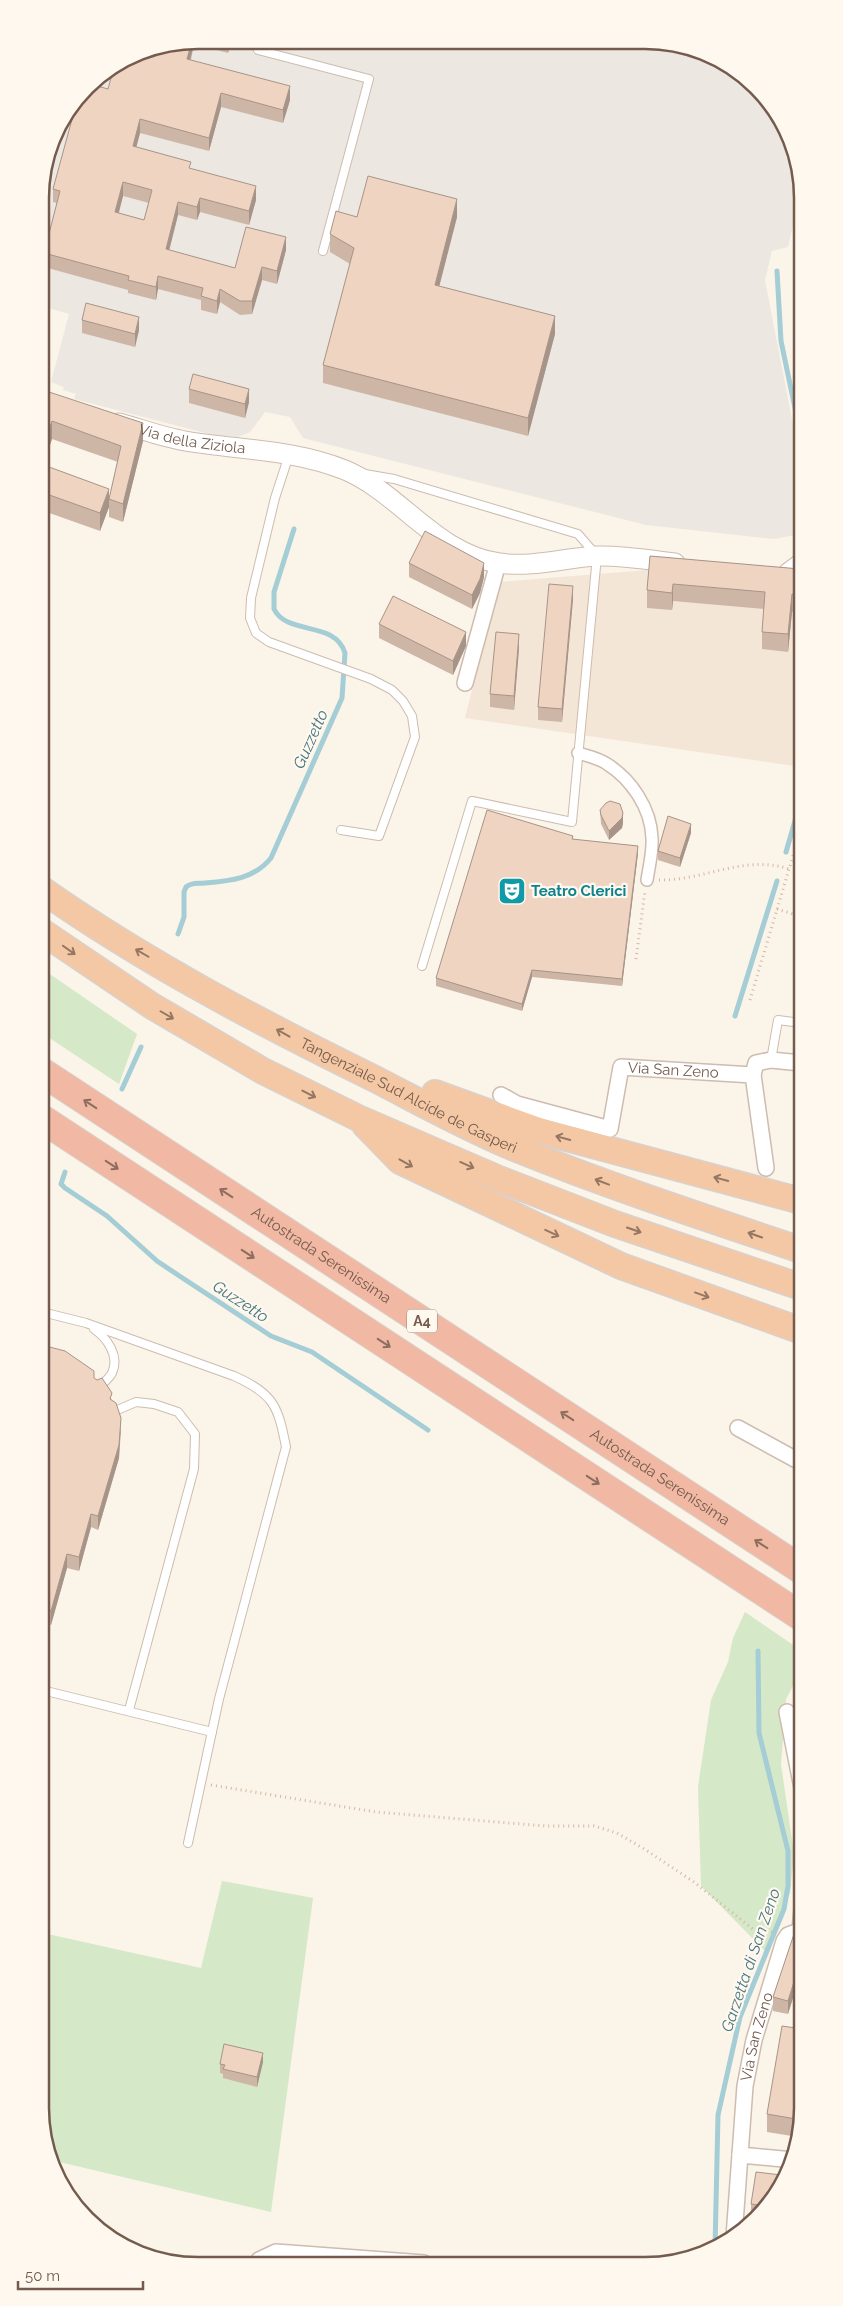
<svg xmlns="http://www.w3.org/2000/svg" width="843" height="2306" font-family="Raleway,sans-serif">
<rect width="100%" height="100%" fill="#fbf4e8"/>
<!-- residential -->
<g fill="#f3e6d7">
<polygon points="648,570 800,583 801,767 465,718 499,582"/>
<polygon points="657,2255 691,2257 676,2263 632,2263"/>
</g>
<!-- industrial -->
<polygon fill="#ece7e1" points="198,40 676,43 724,61 757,86 787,128 800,167 800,195 788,247 772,251 765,280 800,461 800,534 774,539 646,525 303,438 290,417 265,412 250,432 238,437 213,435 74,399 76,394 63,390 64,387 51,382 69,314 41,306 40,187 56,128 94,79 138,52"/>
<!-- green -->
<g fill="#d5e8c7">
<polygon points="41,968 137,1034 119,1084 42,1033"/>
<polygon points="745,1612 802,1651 802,1669 786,1699 781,1764 794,1854 790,1893 765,1951 701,1886 698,1787 711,1700 728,1662 733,1638"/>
<polygon points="222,1881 313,1898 271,2212 51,2160 43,2139 43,1933 201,1968"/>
</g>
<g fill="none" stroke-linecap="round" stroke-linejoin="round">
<!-- stream -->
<g stroke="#a4cdd5" stroke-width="5">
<polyline points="777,271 781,341 800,432"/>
<polyline points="786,852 799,807"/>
<path d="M178,934L184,917V892L186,887C192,882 198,884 205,883C230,881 254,879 271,858L342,698L345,653C335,620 287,636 274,609V592L294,529"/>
<polyline points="735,1016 777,881"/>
<polyline points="122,1089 141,1047"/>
<polyline points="65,1172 61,1184 65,1188 107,1216 157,1261 181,1277 271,1336 312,1352 428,1430"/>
<polyline points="715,2248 718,2115 740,2017 784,1909 788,1886 788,1851 759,1733 758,1651"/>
</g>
<!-- service casing -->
<g stroke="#cdbcaf" stroke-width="10">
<g id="service">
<polyline points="261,40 258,50 369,79 323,251"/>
<polyline points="289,455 275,498 251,598 250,618 256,633 269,642 371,679 392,690 403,701 412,716 415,737 379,836 341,830"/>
<polyline points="365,474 394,479 578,534 597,556 572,822 472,801 422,966"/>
<polyline points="771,1060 778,1020 801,1023"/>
<path d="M42,1312L86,1323L234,1376C274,1394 278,1406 286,1447L219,1699L188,1843"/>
<path d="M94,1329C107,1338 120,1356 112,1373C109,1379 102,1384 98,1388"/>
<polyline points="115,1411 136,1402 154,1404 178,1412 195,1434 194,1469 129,1710"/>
<polyline points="42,1690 212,1732"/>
</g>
</g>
<!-- pedestrian casing -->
<g stroke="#cdbcaf" stroke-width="14">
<path id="pedestrian" d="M578,753C587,756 599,758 607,764C631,779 651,808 652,838C653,851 649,867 647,880"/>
</g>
<!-- minor casing -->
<g stroke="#cdbcaf" stroke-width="18">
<g id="minor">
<polyline points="465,683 498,563"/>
<polyline points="753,1075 756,1063 771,1060 801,1063"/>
<path id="s1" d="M501,1095L517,1104L610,1129L621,1067L753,1075L766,1168"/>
<polyline points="738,1428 802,1463"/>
<polyline points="787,1712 802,1788"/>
<polyline points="800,1930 802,1910"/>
<polyline points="740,2155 793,2160"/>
<path id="s2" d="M734,2237L745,2086L754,2040L784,1941L788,1935L802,1930"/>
<polyline points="258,2263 259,2260 276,2252 424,2263"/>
</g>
</g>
<!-- tertiary casing -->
<g stroke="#cdbcaf" stroke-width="21">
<g id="tertiary">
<path id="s3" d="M119,423C141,429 163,437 185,441C239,450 293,449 345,470C400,493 436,554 499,563C531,568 564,558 596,556C622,555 650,560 675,563"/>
<polyline points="788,573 800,564"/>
</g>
</g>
<!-- trunk casing -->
<g stroke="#d8d1cd" stroke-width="28">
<g id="trunk">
<path id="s4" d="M41,889C145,962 259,1022 373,1078C420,1102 468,1129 517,1149C611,1187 706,1218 801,1250"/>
<polyline points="41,931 152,1006 263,1071 358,1118 499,1179 615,1224 801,1287"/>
<polyline points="435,1093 540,1131 801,1201"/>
<polyline points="365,1125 400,1161 621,1266 802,1331"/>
</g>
</g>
<!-- motorway casing -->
<g stroke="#d8d1cd" stroke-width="30">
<g id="motorway">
<path id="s5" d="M42,1072L802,1570"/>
<polyline points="42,1119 802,1617"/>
</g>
</g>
<!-- path -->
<g stroke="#d4b7a4" stroke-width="3" stroke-dasharray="1 4" stroke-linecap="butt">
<path d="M659,880C704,881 744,854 789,869"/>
<polyline points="777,909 796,915"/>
<polyline points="636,959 645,891"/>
<polyline points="750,1000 801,829"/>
<polyline points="211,1785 376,1812 546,1826 594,1826 617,1833 646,1850 694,1882 754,1930 772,1932"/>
</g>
<!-- service -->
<use href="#service" stroke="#fff" stroke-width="8"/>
<!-- pedestrian -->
<use href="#pedestrian" stroke="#fff" stroke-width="11"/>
<!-- minor -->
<use href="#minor" stroke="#fff" stroke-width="15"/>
<!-- tertiary -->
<use href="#tertiary" stroke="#fff" stroke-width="19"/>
<!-- trunk -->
<use href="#trunk" stroke="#f4c8a4" stroke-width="25"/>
<!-- motorway -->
<use href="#motorway" stroke="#f1b8a3" stroke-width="28"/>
</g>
<!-- wall -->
<g fill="#ceb6a7" fill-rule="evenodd">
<path d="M198,40H231L228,53L194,44L191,60L290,100L283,123L221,107L209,151L140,133L136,147L191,169L256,200L249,225L200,212L197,220L178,215L169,250L235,268L286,250L277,284L262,280L252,314L240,315L220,302L217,314L201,310V300L158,289L156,300L128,293V290L44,267V253L57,203L53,202V189L108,89L138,52ZM123,196L149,203L144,220L119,213Z"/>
<polygon points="357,217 457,217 439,286 555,334 528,436 323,383 323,365 350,264 330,252 330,234"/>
<polygon points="82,320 139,330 135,347 82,333"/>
<polygon points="189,389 249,402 245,418 189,403"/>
<polygon points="41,407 143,441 123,522 109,517 109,499 118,462 52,439 43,465 109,507 100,531 41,510"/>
<polygon points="650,556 800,569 801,612 792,612 788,652 762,649 762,632 764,609 673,601 672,610 647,608 647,590"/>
<polygon points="409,563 484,577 480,593 472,609 409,577"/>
<polygon points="573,599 562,722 538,720 538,707"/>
<polygon points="379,624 466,646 453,675 379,638"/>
<polygon points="519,648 514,710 490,707 490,694"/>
<polygon points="801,708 801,750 794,749 794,739"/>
<polygon points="600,810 623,823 622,828 609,840 601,824"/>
<polygon points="691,833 680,867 658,860 658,851"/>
<polygon points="573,839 638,853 622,986 532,977 522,1011 436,986 436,978"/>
<polygon points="42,1345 94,1378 112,1400 121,1432 119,1458 98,1530 91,1527 79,1571 67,1568 51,1625 42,1622"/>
<polygon points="802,1931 802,1973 801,1972 788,2014 773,2011 773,1997"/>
<polygon points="796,2028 803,2118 798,2137 767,2132 767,2114"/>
<polygon points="263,2062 257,2087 223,2078 223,2074 220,2073 220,2064"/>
<polygon points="781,2184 764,2212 761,2215 751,2213 751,2204"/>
</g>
<!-- shaded-wall -->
<g fill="#a79488">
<polygon points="228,40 231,40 228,53"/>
<polygon points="192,41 194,41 194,44 187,72 187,59"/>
<polygon points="290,86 290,100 283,123 283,110"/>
<polygon points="221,93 221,107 209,151 209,138"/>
<polygon points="140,119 140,133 133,160 133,146"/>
<polygon points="123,182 123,196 115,226 115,212"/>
<polygon points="256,186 256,200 249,225 249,211"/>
<polygon points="200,198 200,212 197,220 197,207"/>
<polygon points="457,199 457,217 435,303 435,285"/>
<polygon points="178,202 178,215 166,263 166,249"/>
<polygon points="286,237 286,250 277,284 277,271"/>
<polygon points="262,267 262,280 252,314 252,301"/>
<polygon points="158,276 158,289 156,300 156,287"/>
<polygon points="220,289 220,302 217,314 217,301"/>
<polygon points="555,316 555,334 528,436 528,418"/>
<polygon points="139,317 139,330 135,347 135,334"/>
<polygon points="249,389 249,402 245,418 245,404"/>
<polygon points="52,421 52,439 41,472 41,454"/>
<polygon points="143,423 143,441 123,522 123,504"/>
<polygon points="109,489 109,507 100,531 100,513"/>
<polygon points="484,563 484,577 480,593 472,609 472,595"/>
<polygon points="673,584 673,601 672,610 672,593"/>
<polygon points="573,586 573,599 562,722 562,709"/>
<polygon points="792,594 792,612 788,652 788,634"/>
<polygon points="466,632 466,646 453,675 453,661"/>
<polygon points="519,634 519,648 514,710 514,696"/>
<polygon points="623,813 623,823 622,828 609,840 609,831"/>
<polygon points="691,824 691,833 680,867 680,858"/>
<polygon points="638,846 638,853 622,986 622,979"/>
<polygon points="532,970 532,977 522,1011 522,1004"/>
<polygon points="121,1418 119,1458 98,1530 98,1516"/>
<polygon points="91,1514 91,1527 79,1571 79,1557"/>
<polygon points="67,1554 67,1568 51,1625 51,1611"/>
<polygon points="801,1959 801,1972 788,2014 788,2001"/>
<polygon points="263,2053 263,2062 257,2087 257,2077"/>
</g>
<!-- building -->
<g fill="#efd4c2" stroke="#a79488" fill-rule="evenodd">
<path d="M192,41L187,59L290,86L283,110L221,93L209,138L140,119L133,146L191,162L189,168L256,186L249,211L200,198L197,207L178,202L166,249L235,268L246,227L286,237L277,271L262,267L252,301H240L220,289L217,301L201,296L203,288L158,276L156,287L128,280L129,276L44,253L60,191L53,189L77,101L90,84L108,89L114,67L138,52ZM123,182L152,190L144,220L115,212Z"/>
<polygon points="368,176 457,199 435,285 555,316 528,418 323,365 354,248 330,234 336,211 357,217"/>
<polygon points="86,303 139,317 135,334 82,320"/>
<polygon points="193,374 249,389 245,404 189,389"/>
<polygon points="46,391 143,423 123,504 109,499 121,446 52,421 41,454 41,407"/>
<polygon points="41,464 109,489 100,513 41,492"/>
<polygon points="425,531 484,563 480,579 472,595 409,563"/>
<polygon points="650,556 800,569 801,595 792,594 788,634 762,632 765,592 673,584 672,593 647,590"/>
<polygon points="549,584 573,586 562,709 538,707"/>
<polygon points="393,596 466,632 453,661 379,624"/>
<polygon points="496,632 519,634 514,696 490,694"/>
<polygon points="801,708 801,741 794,739"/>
<polygon points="610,801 620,804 623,813 622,818 609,831 601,815 600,810 606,803"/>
<polygon points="487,810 573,836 572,839 638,846 622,979 532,970 522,1004 436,978"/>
<polygon points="668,816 691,824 680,858 658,851"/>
<polygon points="42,1345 65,1351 94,1371 94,1378 97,1380 102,1378 112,1393 110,1399 116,1403 121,1418 119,1445 98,1516 91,1514 79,1557 67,1554 51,1611 42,1608"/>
<polygon points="795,1931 802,1931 802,1959 801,1959 788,2001 773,1997"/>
<polygon points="797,2025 803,2026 802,2120 767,2114 782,2026 796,2028"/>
<polygon points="224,2044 263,2053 257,2077 223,2069 225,2065 220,2064"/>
<polygon points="756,2172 781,2175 780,2187 768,2206 751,2204"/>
</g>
<!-- one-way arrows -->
<defs><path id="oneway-shaft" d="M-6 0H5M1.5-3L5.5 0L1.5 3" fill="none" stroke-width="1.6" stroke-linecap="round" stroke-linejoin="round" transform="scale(1.25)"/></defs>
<g stroke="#947663">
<use href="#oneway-shaft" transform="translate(69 950) rotate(35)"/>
<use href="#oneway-shaft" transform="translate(142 953) rotate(-150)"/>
<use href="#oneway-shaft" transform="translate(167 1015) rotate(30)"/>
<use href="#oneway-shaft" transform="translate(283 1033) rotate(-151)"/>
<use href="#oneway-shaft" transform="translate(309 1094) rotate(27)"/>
<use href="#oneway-shaft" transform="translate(563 1138) rotate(-165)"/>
<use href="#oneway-shaft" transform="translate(406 1163) rotate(29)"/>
<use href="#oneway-shaft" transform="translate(467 1165) rotate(24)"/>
<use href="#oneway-shaft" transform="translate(721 1179) rotate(-165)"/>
<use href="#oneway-shaft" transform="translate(602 1182) rotate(-159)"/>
<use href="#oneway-shaft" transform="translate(634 1230) rotate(19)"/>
<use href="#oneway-shaft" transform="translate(552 1233) rotate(25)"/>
<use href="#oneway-shaft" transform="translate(755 1235) rotate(-161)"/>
<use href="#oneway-shaft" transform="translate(702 1295) rotate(20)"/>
</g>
<g stroke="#8d6e5e">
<use href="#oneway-shaft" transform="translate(90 1104) rotate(-147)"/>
<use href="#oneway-shaft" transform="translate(112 1165) rotate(33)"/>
<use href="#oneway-shaft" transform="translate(226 1193) rotate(-147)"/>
<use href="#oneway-shaft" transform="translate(248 1254) rotate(33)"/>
<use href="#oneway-shaft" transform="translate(384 1343) rotate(33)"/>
<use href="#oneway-shaft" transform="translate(567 1416) rotate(-147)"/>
<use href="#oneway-shaft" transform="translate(593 1480) rotate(33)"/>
<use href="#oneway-shaft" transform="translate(761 1544) rotate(-147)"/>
</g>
<!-- icons -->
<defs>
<g id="theatre-square" transform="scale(1.4375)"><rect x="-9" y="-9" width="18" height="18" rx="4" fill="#0f9aa8" stroke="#fef8ef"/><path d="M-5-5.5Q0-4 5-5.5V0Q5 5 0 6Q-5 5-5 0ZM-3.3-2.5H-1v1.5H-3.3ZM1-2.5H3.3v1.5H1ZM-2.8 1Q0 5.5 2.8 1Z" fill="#fff"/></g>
</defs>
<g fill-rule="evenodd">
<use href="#theatre-square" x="512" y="891"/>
</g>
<g text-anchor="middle" stroke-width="4.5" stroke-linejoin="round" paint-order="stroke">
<!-- shield labels -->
<rect fill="#fef8ef" stroke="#9d8a7e" stroke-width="1" x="407" y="1309.5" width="30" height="23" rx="4"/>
<g font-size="14" font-weight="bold" fill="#745b4d">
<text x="422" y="1326">A4</text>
</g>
<!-- street labels -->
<g font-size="15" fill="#745b4d" stroke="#fef8ef">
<text dy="5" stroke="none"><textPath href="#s3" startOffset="75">Via della Ziziola</textPath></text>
<text dy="5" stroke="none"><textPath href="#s1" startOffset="230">Via San Zeno</textPath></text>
<text dy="5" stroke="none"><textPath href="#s4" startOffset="422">Tangenziale Sud Alcide de Gasperi</textPath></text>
<text dy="5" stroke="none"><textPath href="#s5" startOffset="334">Autostrada Serenissima</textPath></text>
<text dy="5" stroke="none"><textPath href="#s5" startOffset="739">Autostrada Serenissima</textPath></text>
<text dy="5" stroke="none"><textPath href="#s2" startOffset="202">Via San Zeno</textPath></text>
</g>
<!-- culture labels -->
<g font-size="15" font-weight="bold" fill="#0d838f" stroke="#fef8ef" text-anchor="start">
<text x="531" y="896">Teatro Clerici</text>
</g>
<!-- water labels -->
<g font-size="16" font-style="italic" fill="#45757f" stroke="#fef8ef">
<text transform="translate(310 739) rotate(-66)" y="6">Guzzetto</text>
<text transform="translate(241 1301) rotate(33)" y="6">Guzzetto</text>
<text transform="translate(750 1960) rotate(-71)" y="6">Garzetta di San Zeno</text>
</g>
</g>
<!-- crop -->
<path d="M0 0H843V2306H0ZM198 49H645A149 149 0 0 1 794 198V2108A149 149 0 0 1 645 2257H198A149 149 0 0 1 49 2108V198A149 149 0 0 1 198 49Z" fill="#fef8ef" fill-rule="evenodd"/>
<path fill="none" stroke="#745b4d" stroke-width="2.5" d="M198 49H645A149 149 0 0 1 794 198V2108A149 149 0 0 1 645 2257H198A149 149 0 0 1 49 2108V198A149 149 0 0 1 198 49Z"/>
<!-- scale -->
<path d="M18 2281v8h125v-8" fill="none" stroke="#745b4d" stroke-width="2.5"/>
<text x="25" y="2281" font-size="15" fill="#745b4d" stroke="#fef8ef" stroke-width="4" paint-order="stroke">50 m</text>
</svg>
